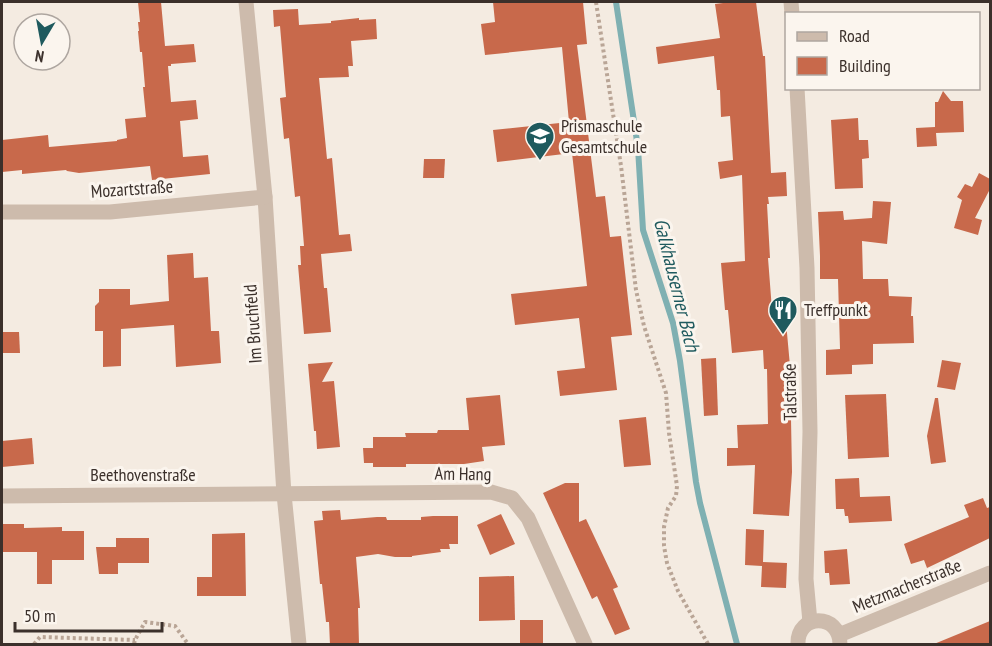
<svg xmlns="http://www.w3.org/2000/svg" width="992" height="646" font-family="'PT Sans Narrow',sans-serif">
<rect width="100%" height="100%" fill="#f4ebe1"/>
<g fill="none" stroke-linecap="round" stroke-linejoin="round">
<!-- stream -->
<polyline stroke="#7fb0b2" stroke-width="6" points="616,2 638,148 643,230 673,323 680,361 696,482 700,503 737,644"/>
</g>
<!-- building -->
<g fill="#c8694b">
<polygon points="138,2 161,2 165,46 194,44 196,62 171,64 171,66 168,66 171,102 196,100 198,119 180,121 183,157 208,155 210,174 152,180 150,166 79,173 67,171 66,170 22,174 22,170 2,172 2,140 48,135 49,147 117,141 117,140 127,138 125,119 146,117 143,87 145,87 142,52 140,52 138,31 139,31 138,22 140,22"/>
<polygon points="493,2 583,2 587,44 577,45 596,197 605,196 610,237 621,236 632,335 611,337 617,390 560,396 557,371 585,368 579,318 515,325 511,294 587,286 572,153 497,162 493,130 569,122 562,47 485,55 481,24 495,22"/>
<polygon points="731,2 756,2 763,56 765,56 771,173 786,172 787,196 768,197 769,204 767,204 770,258 768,258 773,323 786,322 790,366 792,472 789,516 753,514 755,465 727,466 727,448 738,448 737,425 768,424 767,369 764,369 763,350 732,353 728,310 725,310 721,263 745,261 742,175 720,179 718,162 733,160 730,116 721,117 720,90 717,90 714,56 658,64 656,47 720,38 715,4"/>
<polygon points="298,9 299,25 331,23 331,21 359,18 359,20 376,19 377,39 351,41 353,66 348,66 349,77 319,78 327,159 332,158 339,235 350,234 352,251 321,254 324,288 327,288 331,332 304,334 298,265 301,265 300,246 304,246 300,196 295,197 289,138 284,139 280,98 286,97 280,26 274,27 273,10"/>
<polygon points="943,91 951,101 963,101 964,132 936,133 937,146 917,147 916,128 935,127 935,102 938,102"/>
<polygon points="858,118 859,140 868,140 869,158 862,159 863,188 835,189 831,120"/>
<polygon points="424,159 445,159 444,178 423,178"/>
<polygon points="979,173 990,179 990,189 975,218 982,220 978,235 954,228 962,200 957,197 965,184 972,187"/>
<polygon points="873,201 891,202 887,244 862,241 863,279 888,279 889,296 912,297 911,316 913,316 914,343 873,344 873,364 852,365 852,374 826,375 826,350 840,349 838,279 820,279 820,256 818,212 843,211 844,220 872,218"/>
<polygon points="193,253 194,278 208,277 211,331 219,331 221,363 176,367 174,325 121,329 121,366 103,367 103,331 95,331 95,306 99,302 99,289 130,289 130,305 169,301 167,255"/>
<polygon points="2,332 19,332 20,353 2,353"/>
<polygon points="716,358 718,415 704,416 701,359"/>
<polygon points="942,360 961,363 955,390 937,387"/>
<polygon points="333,362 322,382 334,381 340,447 317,449 316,431 314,431 308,364"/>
<polygon points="886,394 889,457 848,459 845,395"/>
<polygon points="500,395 505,445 482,447 484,461 464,464 406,464 406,467 373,467 373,463 364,463 363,448 373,448 373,437 406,437 405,433 437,433 438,430 469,430 466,398"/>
<polygon points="935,398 938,398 946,462 931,464 927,436"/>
<polygon points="646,417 651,465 624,467 619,420"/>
<polygon points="32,438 34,464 2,467 2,441"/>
<polygon points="859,478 860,497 890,496 892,521 849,523 848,516 845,516 844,509 836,509 835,479"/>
<polygon points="565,483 579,483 579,522 586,519 618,587 613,589 630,629 615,635 597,596 592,599 543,493"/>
<polygon points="983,498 987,508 990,507 990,538 927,568 924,560 911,564 904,544 969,517 964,505"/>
<polygon points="340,510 341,520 377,517 386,517 387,520 421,520 421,517 433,516 458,516 458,544 449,544 450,549 440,549 441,552 412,556 412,557 395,557 378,554 356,557 360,608 358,608 359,644 356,645 330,645 329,622 326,622 322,584 320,584 314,521 323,520 322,511"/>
<polygon points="501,514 515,544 490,555 477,525"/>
<polygon points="2,524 24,524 24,528 62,527 62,531 84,531 84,560 52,560 52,584 37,584 37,552 2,552"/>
<polygon points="746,529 764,530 763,562 787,563 786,588 761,587 762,566 745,565"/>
<polygon points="245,533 246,596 197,596 197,577 212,577 212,534"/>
<polygon points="116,538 149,538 149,563 118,563 118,574 99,574 96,547 116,547"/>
<polygon points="847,549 850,584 830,585 829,573 825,573 824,551"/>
<polygon points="514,576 515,620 479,621 479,577"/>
<rect x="520" y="620" width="23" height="25"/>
<polygon points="990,621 990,645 934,645 934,644"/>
</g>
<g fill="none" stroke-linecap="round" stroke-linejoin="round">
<!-- path -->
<g stroke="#b9a596" stroke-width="4" stroke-dasharray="3 3" stroke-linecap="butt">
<polyline points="596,2 621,166 636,290 644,326 666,393 669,433 677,486 676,496 668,508 664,527 664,546 667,563 678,591 708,644"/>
<polyline points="34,644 40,637 135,640"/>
<polyline points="134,644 135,640 145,622 175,626 188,644"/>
</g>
<!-- street -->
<g stroke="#cdbbac" stroke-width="15">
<polyline points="246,2 265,197 284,494 299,644"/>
<polyline points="791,2 792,14"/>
<polyline points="797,88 807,268 810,432 806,579 810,622"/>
<polyline points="2,212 110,212 265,197"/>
<polyline points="2,496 491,492 512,498 528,518 585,644"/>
<polyline points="839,635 990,573"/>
<path d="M798,644C797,613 840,613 840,644"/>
</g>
</g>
<!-- icons -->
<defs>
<g id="school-pin" transform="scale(1.5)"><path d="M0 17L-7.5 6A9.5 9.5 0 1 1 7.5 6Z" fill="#1f5a5e" stroke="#fbf5ee"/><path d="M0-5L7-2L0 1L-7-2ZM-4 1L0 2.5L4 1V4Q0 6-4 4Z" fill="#fff"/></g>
<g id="restaurant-pin" transform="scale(1.5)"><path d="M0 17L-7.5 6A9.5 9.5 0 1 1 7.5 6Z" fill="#1f5a5e" stroke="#fbf5ee"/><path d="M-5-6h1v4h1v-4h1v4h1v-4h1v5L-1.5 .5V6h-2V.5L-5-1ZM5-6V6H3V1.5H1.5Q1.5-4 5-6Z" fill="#fff"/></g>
</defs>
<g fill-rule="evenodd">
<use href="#school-pin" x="540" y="136"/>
<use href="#restaurant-pin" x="783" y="310"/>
</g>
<g text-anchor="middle" stroke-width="6" stroke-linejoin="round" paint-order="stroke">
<!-- poi labels -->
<g font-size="18" fill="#3b302b" stroke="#fbf5ee" text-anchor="start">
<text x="561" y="132">Prismaschule<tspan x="561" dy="21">Gesamtschule</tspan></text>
<text x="804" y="316">Treffpunkt</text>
</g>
<!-- street labels -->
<g font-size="18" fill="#3b302b" stroke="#fbf5ee">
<text transform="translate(132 189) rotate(-4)" y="6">Mozartstraße</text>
<text transform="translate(253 324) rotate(-94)" y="6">Im Bruchfeld</text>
<text transform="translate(790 392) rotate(-91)" y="6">Talstraße</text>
<text transform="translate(463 474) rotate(1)" y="6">Am Hang</text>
<text x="143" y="481">Beethovenstraße</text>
<text transform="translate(907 586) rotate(-22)" y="6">Metzmacherstraße</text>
</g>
<!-- water labels -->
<g font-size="20" font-style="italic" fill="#1f5a5e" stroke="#fbf5ee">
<text transform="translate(677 285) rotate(76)" y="7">Galkhauserner Bach</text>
</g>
</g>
<!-- border -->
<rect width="992" height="646" fill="none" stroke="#3b302b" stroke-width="6"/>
<!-- legend -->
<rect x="785" y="12" width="195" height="78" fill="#fbf5ee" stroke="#aea6a0" stroke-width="1.5"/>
<rect x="797" y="32" width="30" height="9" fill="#cdbbac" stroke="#aea6a0" stroke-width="1.5"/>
<text x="839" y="42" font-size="18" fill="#3b302b">Road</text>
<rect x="797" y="57" width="30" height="18" fill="#c8694b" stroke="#aea6a0" stroke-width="1.5"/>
<text x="839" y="72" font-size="18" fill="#3b302b">Building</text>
<!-- north arrow -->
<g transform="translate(42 42) rotate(190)"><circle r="28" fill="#fbf5ee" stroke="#aea6a0" stroke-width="1.5"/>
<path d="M0-4.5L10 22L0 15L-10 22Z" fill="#1f5a5e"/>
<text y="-9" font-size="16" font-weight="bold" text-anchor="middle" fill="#3b302b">N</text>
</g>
<!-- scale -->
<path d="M15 622v9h147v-9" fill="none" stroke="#3b302b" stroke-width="3"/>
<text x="24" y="622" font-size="18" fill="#3b302b" stroke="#fbf5ee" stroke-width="4.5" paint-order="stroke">50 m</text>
</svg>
